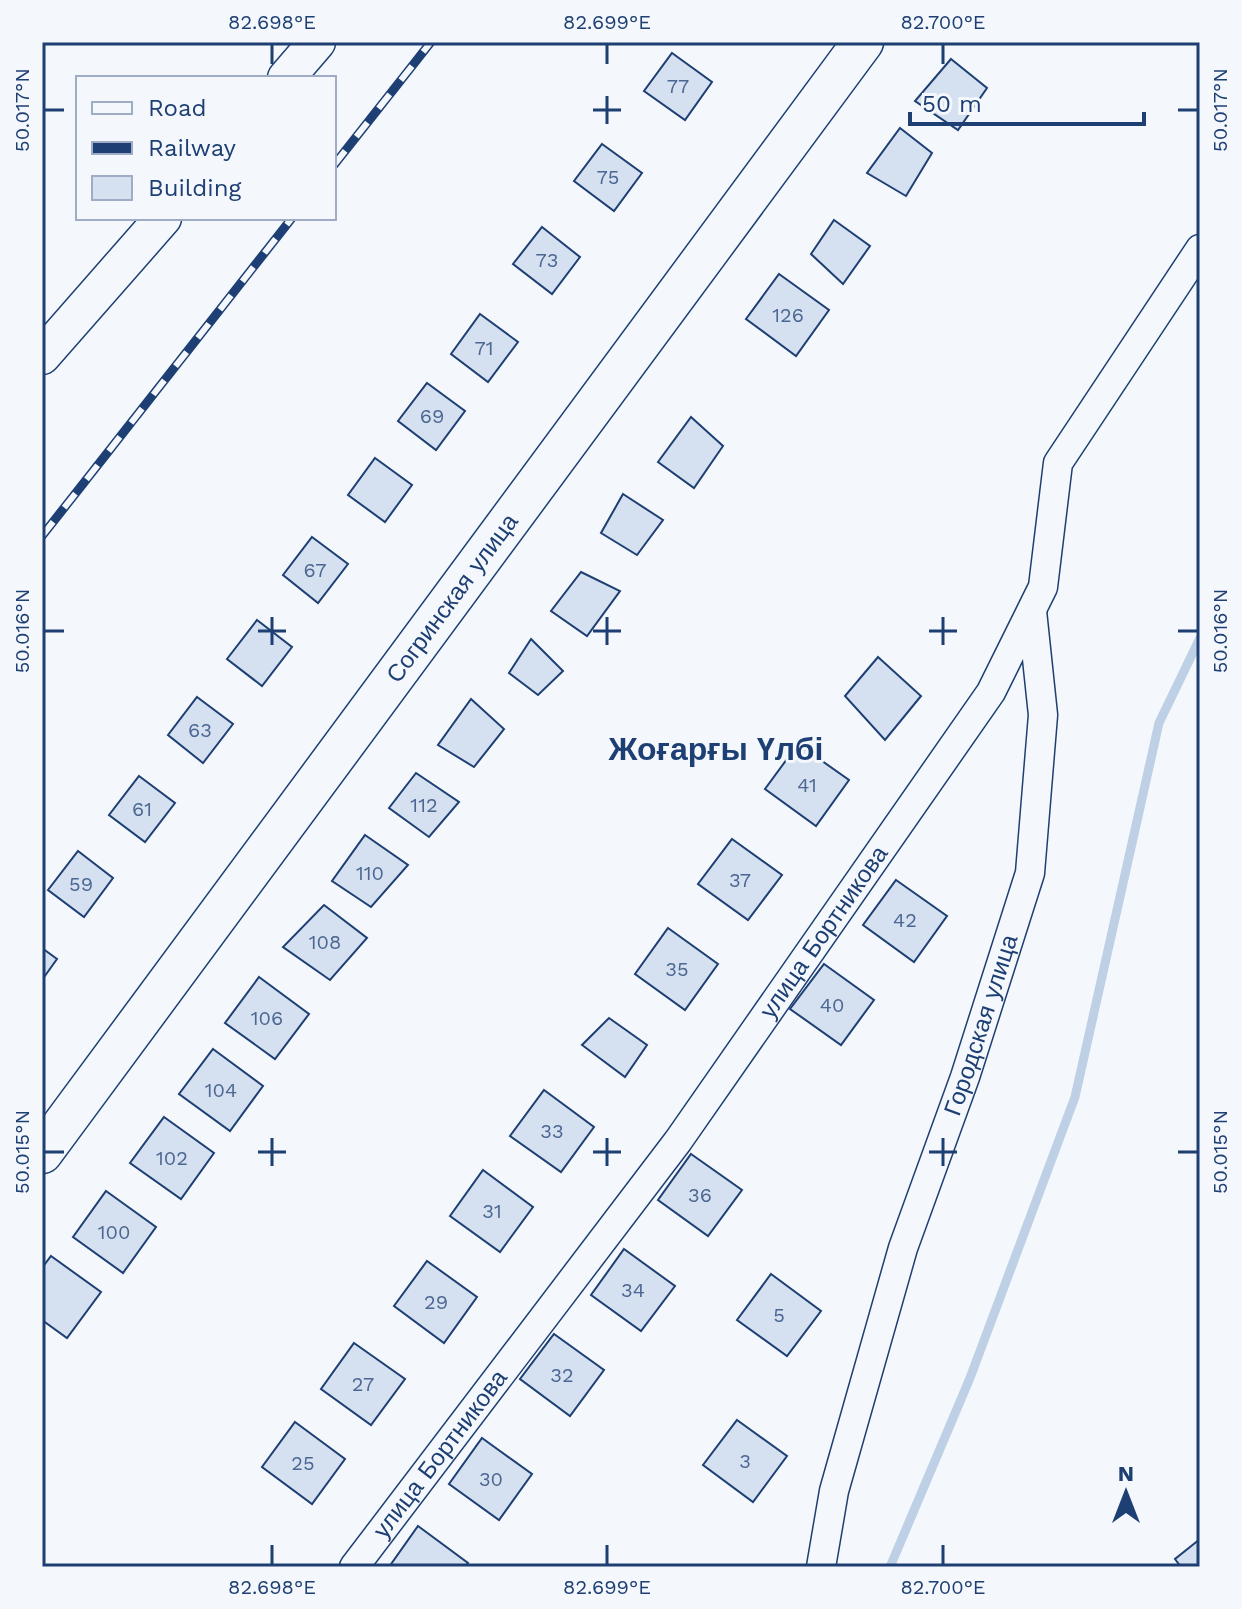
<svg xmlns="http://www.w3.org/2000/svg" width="1242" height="1609" font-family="'Work Sans',sans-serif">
<rect width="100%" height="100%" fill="#f4f7fb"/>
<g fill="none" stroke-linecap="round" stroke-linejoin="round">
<!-- stream -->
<polyline stroke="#bed0e5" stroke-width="9" points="890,1567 970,1378 1075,1097 1159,723 1200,638"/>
</g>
<!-- building -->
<g fill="#d5e0f0" stroke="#1d3f73" stroke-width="2">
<polygon points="672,53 712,82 685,120 644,91"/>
<polygon points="951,59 987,88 958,130 915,101"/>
<polygon points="900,128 932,153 906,196 867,173"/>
<polygon points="602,144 642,173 614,211 574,181"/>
<polygon points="834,220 870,246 843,284 811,254"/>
<polygon points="542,227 580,257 552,294 513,264"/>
<polygon points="779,274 829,310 796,356 746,319"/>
<polygon points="480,314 518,342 488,382 451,354"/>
<polygon points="427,383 465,411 436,450 398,421"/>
<polygon points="691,417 723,446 694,488 658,462"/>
<polygon points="375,458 412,485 385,522 348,495"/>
<polygon points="623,494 663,520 637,555 601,533"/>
<polygon points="312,537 348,564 318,603 283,575"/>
<polygon points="581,572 620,591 587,636 551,611"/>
<polygon points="257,620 292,647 262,686 227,659"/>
<polygon points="531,639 563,671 538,695 509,673"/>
<polygon points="878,657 921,696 885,740 845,696"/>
<polygon points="197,697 233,724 203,763 168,735"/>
<polygon points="471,699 504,729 474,767 438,745"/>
<polygon points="798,744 849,780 816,826 765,789"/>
<polygon points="416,773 459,802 429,837 389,808"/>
<polygon points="139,776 175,803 145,842 109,815"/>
<polygon points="365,835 408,865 371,907 332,881"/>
<polygon points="732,839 782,875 748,920 698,884"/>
<polygon points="78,851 113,878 84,917 48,890"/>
<polygon points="896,880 947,916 914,962 863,925"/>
<polygon points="324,905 367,938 330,980 283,947"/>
<polygon points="668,928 718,964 685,1010 635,974"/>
<polygon points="42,948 57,959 42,980"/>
<polygon points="824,964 874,1000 841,1045 790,1009"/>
<polygon points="259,977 309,1014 275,1059 225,1023"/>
<polygon points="609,1018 647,1045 625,1077 582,1045"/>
<polygon points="213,1049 263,1086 230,1131 179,1094"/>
<polygon points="544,1090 594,1127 561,1172 510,1136"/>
<polygon points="164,1117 214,1153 181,1199 130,1163"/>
<polygon points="691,1154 742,1190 708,1236 658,1200"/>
<polygon points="483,1170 533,1207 500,1252 450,1216"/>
<polygon points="106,1191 156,1227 123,1273 73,1237"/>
<polygon points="624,1249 675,1286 641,1331 591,1295"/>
<polygon points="51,1256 101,1292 67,1338 42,1320 42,1268"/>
<polygon points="427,1261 477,1297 444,1343 394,1306"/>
<polygon points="771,1274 821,1311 787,1356 737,1320"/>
<polygon points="554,1334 604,1370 570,1416 520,1379"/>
<polygon points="354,1343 405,1379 371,1425 321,1389"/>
<polygon points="737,1420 787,1456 753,1502 703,1465"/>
<polygon points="295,1422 345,1459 312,1504 262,1467"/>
<polygon points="482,1438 532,1474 499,1520 449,1484"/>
<polygon points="418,1526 468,1563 465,1567 389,1567"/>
<polygon points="1200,1539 1200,1567 1181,1567 1175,1559"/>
</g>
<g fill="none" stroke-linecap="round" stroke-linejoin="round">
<!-- minor casing -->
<g stroke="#1d3f73" stroke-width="31">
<g id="minor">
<path id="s1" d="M354,1567L678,1141L991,692L1043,587L1058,463L1200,249"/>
<path id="s2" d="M821,1567L834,1491L903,1248L965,1077L1030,873L1043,715L1032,611"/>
</g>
</g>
<!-- tertiary casing -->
<g stroke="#1d3f73" stroke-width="39">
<g id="tertiary">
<polyline points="286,78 317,42"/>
<polyline points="42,356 163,218"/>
</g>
</g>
<!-- secondary casing -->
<g stroke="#1d3f73" stroke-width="43">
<g id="secondary">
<path id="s3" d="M42,1153L863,42"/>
</g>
</g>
<!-- minor -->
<use href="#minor" stroke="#f4f7fb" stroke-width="28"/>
<!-- tertiary -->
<use href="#tertiary" stroke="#f4f7fb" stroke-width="36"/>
<!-- secondary -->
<use href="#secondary" stroke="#f4f7fb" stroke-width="40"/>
<!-- rail casing -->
<g stroke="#1d3f73" stroke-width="9">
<g id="rail">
<polyline points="334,165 431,42"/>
<polyline points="42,536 292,218"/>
</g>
</g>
<!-- rail -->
<use href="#rail" stroke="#f4f7fb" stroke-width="6" stroke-dasharray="18" stroke-linecap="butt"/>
</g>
<!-- ticks -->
<path fill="none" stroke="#1d3f73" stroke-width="3" d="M272,44V64M607,44V64M943,44V64M607,96V124M44,110H64M593,110H621M1178,110H1198M272,617V645M607,617V645M943,617V645M44,631H64M258,631H286M593,631H621M929,631H957M1178,631H1198M272,1138V1166M607,1138V1166M943,1138V1166M44,1152H64M258,1152H286M593,1152H621M929,1152H957M1178,1152H1198M272,1545V1565M607,1545V1565M943,1545V1565"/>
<g text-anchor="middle" stroke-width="6" stroke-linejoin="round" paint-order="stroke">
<!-- number labels -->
<g font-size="20" fill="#4b6792">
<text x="678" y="93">77</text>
<text x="608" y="184">75</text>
<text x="547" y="267">73</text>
<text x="788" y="322">126</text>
<text x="484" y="355">71</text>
<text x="432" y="423">69</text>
<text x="315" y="577">67</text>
<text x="200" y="737">63</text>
<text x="807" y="792">41</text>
<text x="424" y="812">112</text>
<text x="142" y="816">61</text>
<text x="370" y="880">110</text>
<text x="740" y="887">37</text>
<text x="81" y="891">59</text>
<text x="905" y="927">42</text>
<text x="325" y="949">108</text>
<text x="677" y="976">35</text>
<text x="832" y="1012">40</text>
<text x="267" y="1025">106</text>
<text x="221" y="1097">104</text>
<text x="552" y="1138">33</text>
<text x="172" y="1165">102</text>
<text x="700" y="1202">36</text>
<text x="492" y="1218">31</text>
<text x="114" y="1239">100</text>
<text x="633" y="1297">34</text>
<text x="436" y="1309">29</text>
<text x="779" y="1322">5</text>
<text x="562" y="1382">32</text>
<text x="363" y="1391">27</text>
<text x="745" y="1468">3</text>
<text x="303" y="1470">25</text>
<text x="491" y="1486">30</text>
</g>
<!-- street labels -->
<g font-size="24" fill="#1d3f73" stroke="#f4f7fb">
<text dy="8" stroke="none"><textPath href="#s3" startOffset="690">Согринская улица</textPath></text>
<text dy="8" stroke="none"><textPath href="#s1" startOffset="790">улица Бортникова</textPath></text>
<text dy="8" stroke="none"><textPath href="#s2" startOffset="566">Городская улица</textPath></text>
<text dy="8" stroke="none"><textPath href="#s1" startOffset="142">улица Бортникова</textPath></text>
</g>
<!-- district labels -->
<g font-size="32" font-weight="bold" fill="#1d3f73" stroke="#f4f7fb">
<text x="716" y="760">Жоғарғы Үлбі</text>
</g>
</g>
<!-- border -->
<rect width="1242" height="1609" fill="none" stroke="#f4f7fb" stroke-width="88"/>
<!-- legend -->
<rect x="76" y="76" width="260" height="144" fill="#f4f7fb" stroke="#9eadc5" stroke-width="2"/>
<rect x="92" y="102" width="40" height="12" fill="#f4f7fb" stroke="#9eadc5" stroke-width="2"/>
<text x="148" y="116" font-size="24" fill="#1d3f73">Road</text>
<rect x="92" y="142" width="40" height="12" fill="#1d3f73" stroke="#9eadc5" stroke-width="2"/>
<text x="148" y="156" font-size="24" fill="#1d3f73">Railway</text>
<rect x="92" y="176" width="40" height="24" fill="#d5e0f0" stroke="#9eadc5" stroke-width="2"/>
<text x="148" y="196" font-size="24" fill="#1d3f73">Building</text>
<!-- north arrow -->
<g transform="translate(1126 1493)" stroke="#f4f7fb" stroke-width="6" paint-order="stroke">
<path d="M0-6L14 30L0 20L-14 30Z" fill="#1d3f73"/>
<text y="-12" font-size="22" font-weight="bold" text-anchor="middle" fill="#1d3f73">N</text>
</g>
<!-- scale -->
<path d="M910 112v12h234v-12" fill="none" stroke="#1d3f73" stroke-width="4"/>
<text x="922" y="112" font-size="24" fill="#1d3f73" stroke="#f4f7fb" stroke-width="6" paint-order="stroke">50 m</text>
<rect x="44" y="44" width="1154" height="1521" fill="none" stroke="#1d3f73" stroke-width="3"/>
<g font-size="20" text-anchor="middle" fill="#1d3f73">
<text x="272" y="29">82.698°E</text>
<text x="607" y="29">82.699°E</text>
<text x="943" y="29">82.700°E</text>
<text transform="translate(22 110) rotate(-90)" y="7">50.017°N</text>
<text transform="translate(1220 110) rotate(-90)" y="7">50.017°N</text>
<text transform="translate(22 631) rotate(-90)" y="7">50.016°N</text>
<text transform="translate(1220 631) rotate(-90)" y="7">50.016°N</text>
<text transform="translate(22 1152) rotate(-90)" y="7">50.015°N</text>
<text transform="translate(1220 1152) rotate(-90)" y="7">50.015°N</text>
<text x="272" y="1594">82.698°E</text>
<text x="607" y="1594">82.699°E</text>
<text x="943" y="1594">82.700°E</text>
</g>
</svg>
